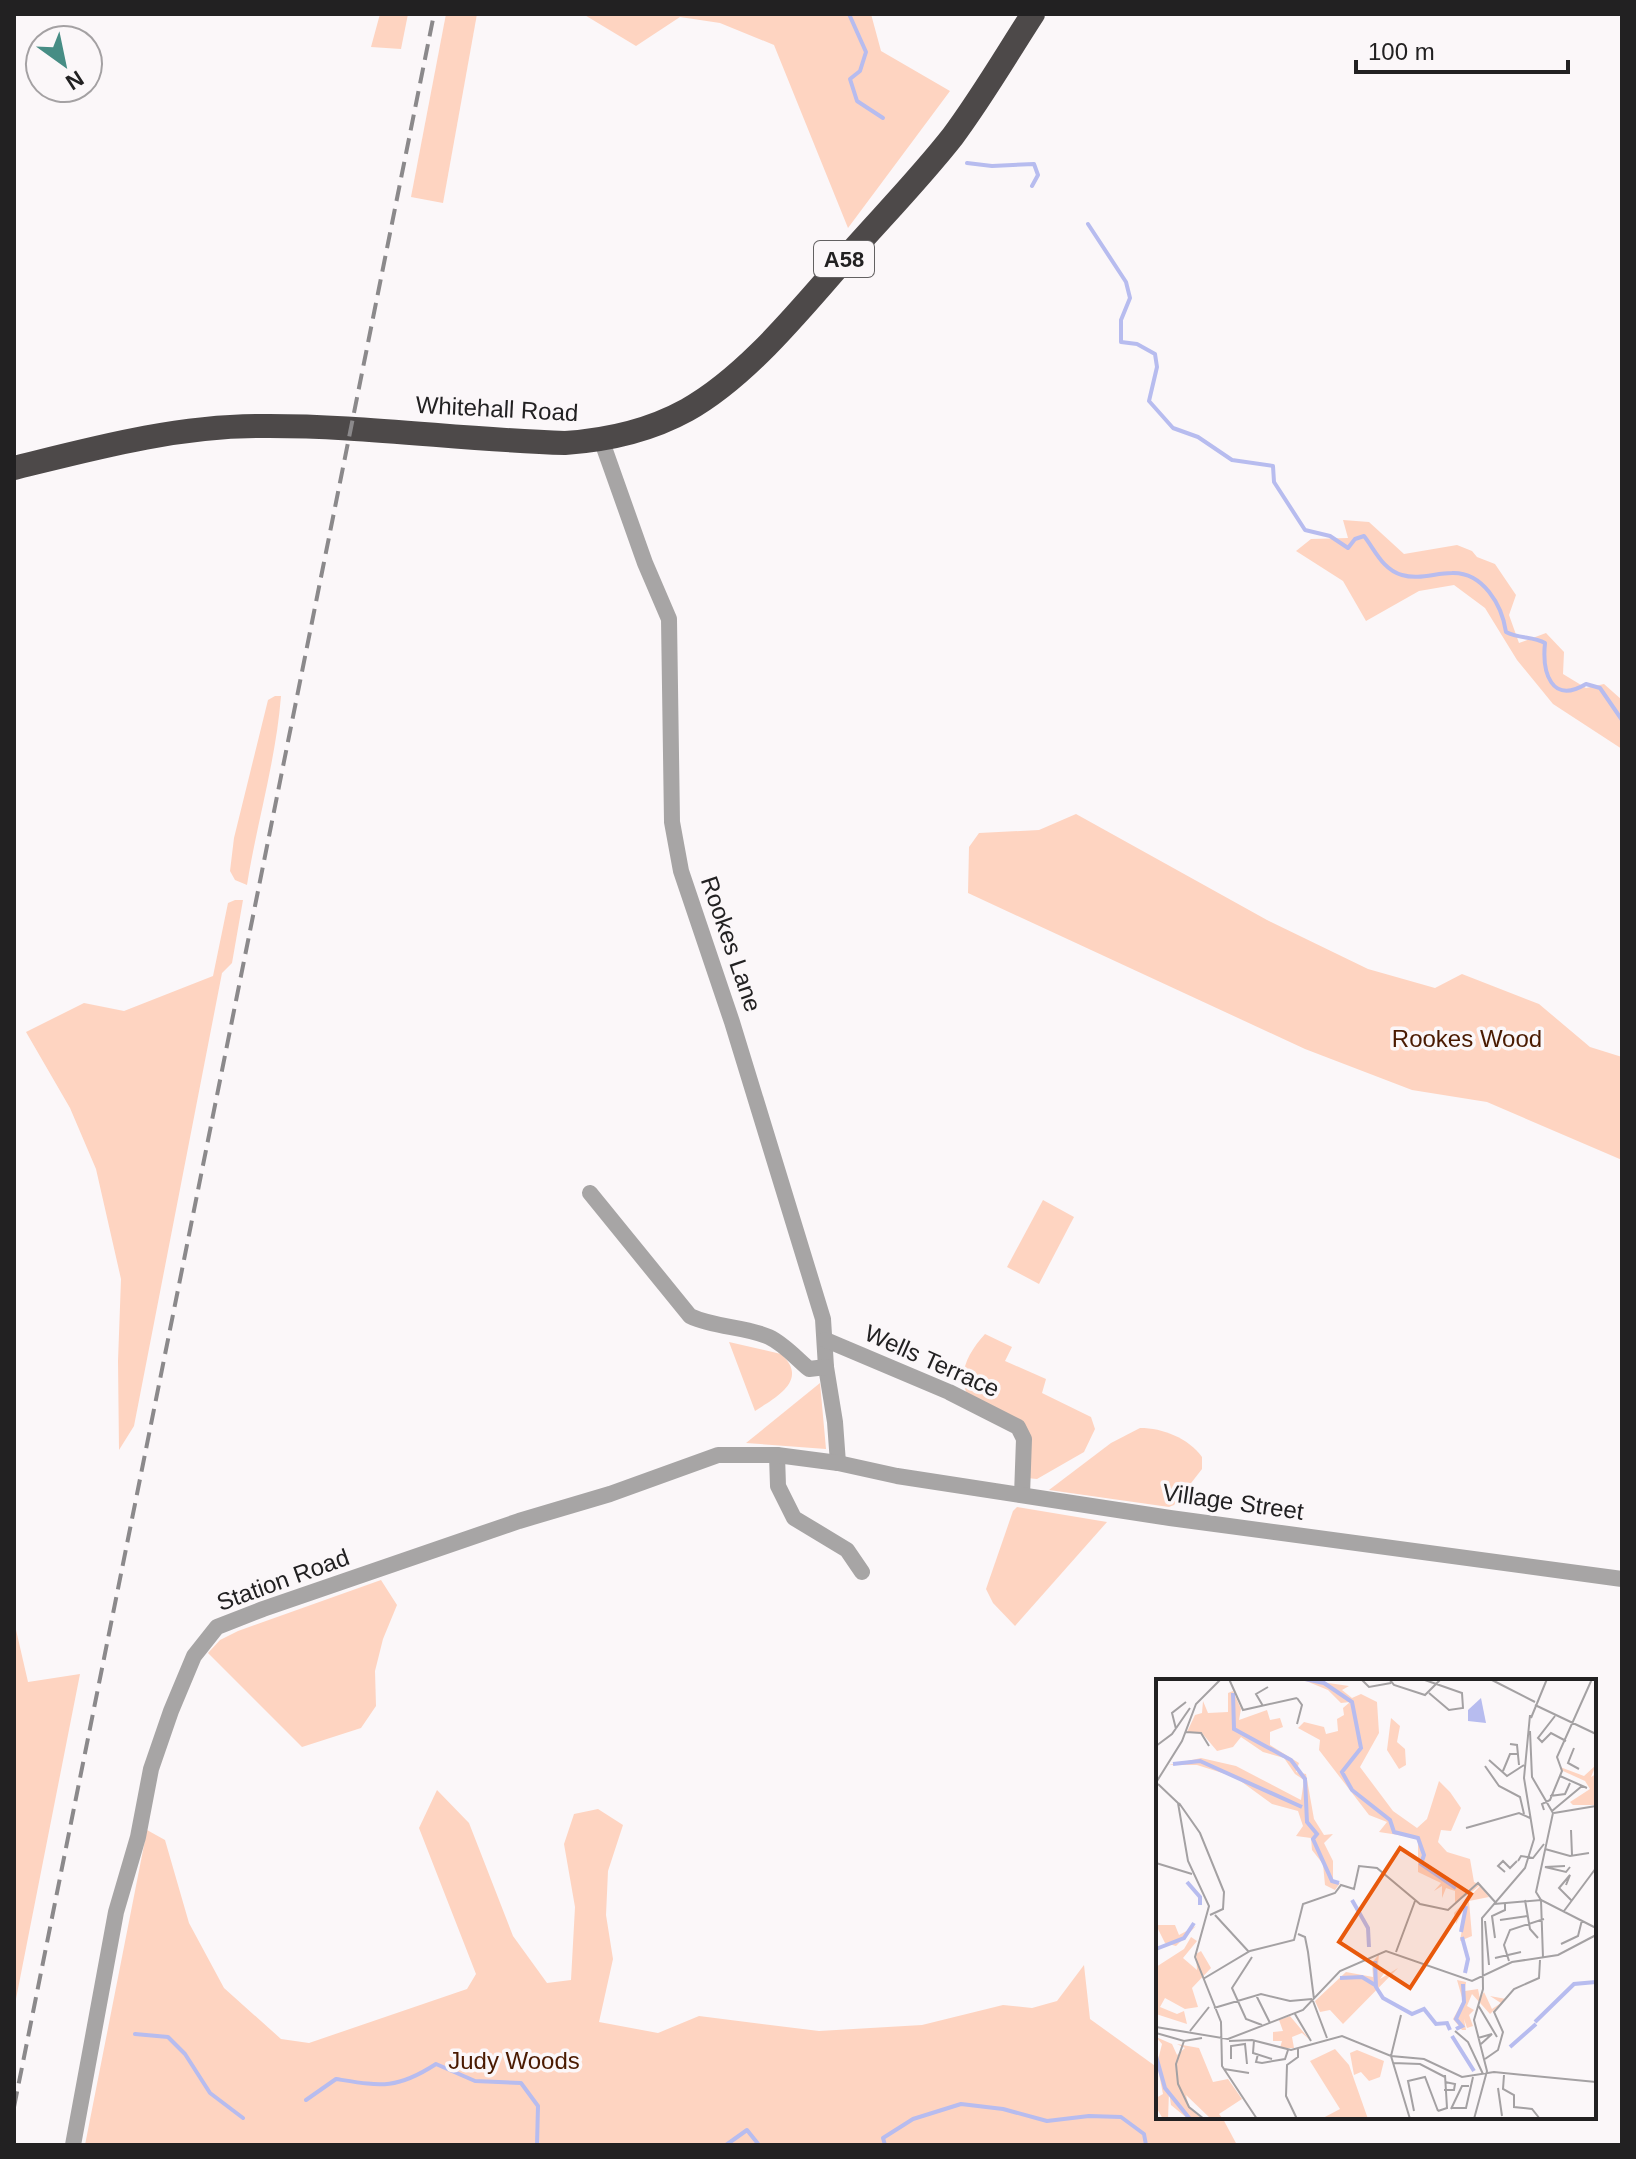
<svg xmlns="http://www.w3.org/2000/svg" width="1636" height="2159" font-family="Arial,sans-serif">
<rect width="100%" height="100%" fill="#fbf7f9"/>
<!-- green -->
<g fill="#fed4c1">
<polygon points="380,14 408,14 401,49 371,47"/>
<polygon points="446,14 477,14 443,203 411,197"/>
<polygon points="583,14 871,14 881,51 950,91 848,228 774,45 720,23 680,17 636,46"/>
<polygon points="1343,520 1369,522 1404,554 1457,545 1472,551 1477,557 1495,564 1516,595 1509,615 1519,643 1546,633 1564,652 1563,674 1586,688 1604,684 1622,700 1622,749 1553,704 1517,660 1485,608 1454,585 1419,591 1366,621 1343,581 1296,551 1311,539 1348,538"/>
<path d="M275,696H281C276,760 257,822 247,885L235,880L230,871L234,838L268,700Z"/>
<polygon points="1076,814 1267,920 1368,969 1435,988 1462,974 1539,1004 1590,1047 1622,1057 1622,1160 1487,1102 1412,1090 1305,1049 968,893 969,847 979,833 1039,830"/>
<polygon points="235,900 243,900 232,963 222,973 134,1426 119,1450 118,1361 121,1279 96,1169 70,1108 26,1032 84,1003 124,1011 213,976 228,903"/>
<polygon points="1043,1200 1074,1217 1039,1284 1007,1267"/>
<path d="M985,1334L1012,1347L1005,1361L1046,1379L1042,1393L1091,1417L1095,1429L1084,1452L1037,1479L1027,1478V1432L970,1400C955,1375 968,1353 985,1334Z"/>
<path d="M729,1342L781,1354C810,1380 775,1398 755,1411Z"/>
<polygon points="820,1383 826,1449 746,1443"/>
<path d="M1140,1428C1163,1428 1188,1438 1202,1457V1469L1174,1505L1169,1507L1049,1490L1111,1443Z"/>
<polygon points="1017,1507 1107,1522 1015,1626 993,1603 986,1589 1013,1511"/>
<polygon points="381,1580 397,1605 383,1639 375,1671 376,1706 361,1728 302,1747 208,1653 220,1640 238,1631"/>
<polygon points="14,1621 28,1682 80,1674 14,2009"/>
<polygon points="437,1790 469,1823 513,1936 547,1983 571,1980 575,1907 564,1844 574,1814 598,1809 623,1825 608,1871 606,1915 613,1959 599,2022 658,2033 699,2016 819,2031 922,2025 1003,2005 1032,2008 1057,2001 1084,1965 1090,2019 1158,2068 1158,2117 1222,2117 1237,2145 85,2145 147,1830 165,1840 189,1923 224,1988 281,2039 309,2043 467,1989 476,1974 419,1828"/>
</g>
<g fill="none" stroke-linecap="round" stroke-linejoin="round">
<!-- stream -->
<g stroke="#b7bcef" stroke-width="4">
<polyline points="849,14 866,52 860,71 850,79 857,101 883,118"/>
<polyline points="967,163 992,166 1034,164 1038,175 1032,186"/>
<path d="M1088,224L1126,282L1130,298L1121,320V342L1137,344L1155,354L1157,367L1149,401L1173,428L1198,437L1232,460L1273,466L1274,482L1305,530L1330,536L1348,548L1355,539L1364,536C1375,550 1383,570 1402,575C1419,580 1435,573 1452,573C1483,572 1502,605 1506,632C1519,639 1533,636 1545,643C1542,672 1551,705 1586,684L1600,688L1622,720"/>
<polyline points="135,2034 168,2037 185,2054 210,2093 243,2118"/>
<path d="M306,2100L336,2079C380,2086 396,2090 436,2064L475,2081L521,2083L538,2106L537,2145"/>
<polyline points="726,2145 747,2130 759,2145"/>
<polyline points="885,2145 883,2138 913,2119 961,2104 1003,2109 1047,2121 1089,2116 1121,2117 1144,2134 1146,2145"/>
</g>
<!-- street -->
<g stroke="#a7a5a5" stroke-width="16">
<polyline points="601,439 645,563 669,619 672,822 681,871 732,1022 823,1319 826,1367 835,1422 838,1463"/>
<path d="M590,1193L690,1316C715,1328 745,1326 769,1337C784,1344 796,1358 809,1369L826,1367"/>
<polyline points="826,1340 949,1392 1018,1427 1024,1439 1022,1495"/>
<polyline points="777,1455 778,1486 794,1518 847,1550 862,1572"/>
<polyline points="73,2145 116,1912 138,1837 151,1769 171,1711 194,1656 217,1627 263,1609 519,1521 610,1494 718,1455 777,1455 838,1463 897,1476 1170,1518 1622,1579"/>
</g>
<!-- highway -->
<path stroke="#4d4949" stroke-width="24" d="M14,468C95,448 176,426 260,426C362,425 463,440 565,443C609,440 649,431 687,410C744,378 794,317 837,268C875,224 917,182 953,136C982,97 1007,54 1033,14"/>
<!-- rail -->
<polyline stroke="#8b898b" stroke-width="4" stroke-dasharray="16 8" stroke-linecap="butt" points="14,2107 434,14"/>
</g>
<g text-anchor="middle" stroke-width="7" stroke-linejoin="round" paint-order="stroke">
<!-- shield labels -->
<rect fill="#fbf7f9" stroke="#636162" stroke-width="2" x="814" y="241" width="60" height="36" rx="6"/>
<g font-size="22" font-weight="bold" fill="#222122">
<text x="844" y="267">A58</text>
</g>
<!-- street labels -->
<g font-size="24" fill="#222122" stroke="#fbf7f9">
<text transform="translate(497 409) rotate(3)" y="8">Whitehall Road</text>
<text transform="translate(731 944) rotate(71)" y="8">Rookes Lane</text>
<text transform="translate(932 1361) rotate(24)" y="8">Wells Terrace</text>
<text transform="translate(1233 1502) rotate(8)" y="8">Village Street</text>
<text transform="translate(283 1580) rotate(-20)" y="8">Station Road</text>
</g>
<!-- park labels -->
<g font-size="24" fill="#4a1a01" stroke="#fbf7f9">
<text x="1467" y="1047">Rookes Wood</text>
<text x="514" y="2069">Judy Woods</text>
</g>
</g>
<!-- overview -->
<g transform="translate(1156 1679)">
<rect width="440" height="440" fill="#fbf7f9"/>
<path d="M145,0L193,7L186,11L196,19L205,15L221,23L223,54L204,88L237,132L261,149L271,140L283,102L294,113L305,129L295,152L285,151L282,163L291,173L314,180L318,203L324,206L317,212L299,224V212L290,209L286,219V207L278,212L285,204L262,193V159L223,153L231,143L213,136L163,71L164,61L142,49L148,43L168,48L170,55L182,52L181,40L188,36L187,29L194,23L185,24L172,11ZM77,12L85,30L83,41L111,31L114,41L124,39L127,48L114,53V66L143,84L140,93L150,95L158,140L168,156L177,155L168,164L177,182V201L184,204L179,211L169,206L167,185L156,171L155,159L140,157L147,147L142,132L116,125L79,98L41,86H13L45,79L80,87L145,121L148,101L139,95L128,79L107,73L85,58L77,68L61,72L45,53H31L39,36L46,34L47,22L52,34L72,33V14ZM235,39L244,47L241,63L249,70L250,86L243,90L231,71ZM440,86L435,98L440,95V126H417L414,123L434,110L429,102L407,92L404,88L428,97ZM324,207L333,218L313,222L316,257L304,262L310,226L300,245L298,234ZM0,246H19L23,256L40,247L20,267L9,264ZM35,258L41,262L27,279L41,291L40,275L45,272L55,289L36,309L42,328L29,330L9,319L4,328L21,335L28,332L31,345L0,335V288L28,270ZM223,275L222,285L229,293L224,300L242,289L187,345L174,331L164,333L159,322L190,293L217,298L216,284ZM301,301L310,303L309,312L322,310L324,320L328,313L336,330L345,324L334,317L350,320L334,335L316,315L311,327L318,331L313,336L317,347L311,349L308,340L310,351H306L297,340L307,322ZM134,337L154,361L146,354L136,358L138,369H124L126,362H117V353L127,352L123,341ZM0,358L16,365L21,376L29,369L21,365L43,369L57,403L72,400L86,420L63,435L67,440H55L30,416L33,428L46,440H32L15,426L13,413L12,440H7L0,428V419L7,415L1,385L6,365ZM179,370L193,386L212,440H165L184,430L154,382ZM201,371L228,382L224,398L213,402L205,393L198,396L194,374Z" fill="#fed4c1"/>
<path d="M325,19L330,44L312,42V31Z" fill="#b7bcef"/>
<path fill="none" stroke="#b7bcef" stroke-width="4" d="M149,0L168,4L196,23L205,69L186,93L196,111L234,141L238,153L262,159L268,176L265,185L300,209M77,14L78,50L135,81L149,100L151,143L161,155L157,160L176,202L183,204M17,85L44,82L146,128M31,203L44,218V226M196,221L212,249L213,268M305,253L310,227M306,258L312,280L309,294M0,270L28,259L38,244M219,282L220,308L227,319L256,335L268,330L280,345L291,344L294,351M184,299L206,298L219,306M379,343L418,305L440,303M300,350L306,347L300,340L308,323L307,305M296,357L318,392M354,368L380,345M0,377L9,409L34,440"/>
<path fill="none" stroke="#a4a1a3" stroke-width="2" d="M73,0L87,31L141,19M205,0L213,8L235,4M233,0L238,6L269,16L285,0M266,0L306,14L307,29L293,31L273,14M334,0L379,23M346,0H406M141,19L146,26L141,45M379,26L440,55M107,27L100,15L112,8M399,37L382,59L386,63L395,54L410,62M375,39L391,0M20,50L16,34L30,23M374,52L376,98L397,134L380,213L385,221L440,249M30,53L45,54L53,67M354,65L361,66L363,86M0,67L16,55L34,29M418,69L412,84L423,90M333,81L351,97L368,86M329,87L343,107L364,118L368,135M347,92L354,75H362M404,97L431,109M1,102L26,62L40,25L65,0M2,105L22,124L32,182L53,227L39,278L65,343L66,387L101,440M394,117L409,115L414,104M23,124L44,154L68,213L67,230L54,236M388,131L386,125L394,121L406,92L401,78L436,0M396,132L426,107M398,134L440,127M310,149L363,134L374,139M415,151L416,176M389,170L414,177L433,174M362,182L365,177L377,179L388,165M0,184L36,195M409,187L389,188L410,193L414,188M349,193L342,187L347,182L354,189L361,182M410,206L414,196L403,209L416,222M369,221L374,250L382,259M338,225L385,221L387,279M408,232L440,189M59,236L93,273M344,241L371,237M329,242L333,286M142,255L149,258L152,273L158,320M339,259L336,237L349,231V225M405,265L422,257L426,241M240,273L259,222M96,278L76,309L90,340L106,346M339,279L365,273M353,282L348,266L354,251L388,240M47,300L94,272L138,261L147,225L179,214L185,206L198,210L203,187L221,189L264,225L292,231L322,204L340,224M100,316L114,344M157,322L171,359M322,326L341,358M58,329L105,315L134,322L156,320M139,335L155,362M0,348L72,360L147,331L184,292L230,272L316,302L356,283L402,276L440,256M34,352L53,328M299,352L312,363L327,395M0,354L28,362L46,359M322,359L336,355L325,365M98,361L97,374L116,380M28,362L20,385L22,405L33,428L48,440M73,362L96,361L135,371L186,357L235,377L268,380L306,398L338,393L440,403M102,375L100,383L106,384L129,380L132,371M235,377L254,440M235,377L245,336M75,380V367L89,365L91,385M329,380L342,371L347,353L338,333L358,310L383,299L384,281M237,384L264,385L289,398M68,390L93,394M348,396L347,410L358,416V428L376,430L384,440M342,409L346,437M288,411H298L299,405L289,403M296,429H310L317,398M295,430L306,407H313M258,432L252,402L269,398L282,432M282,432L291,429L289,396M141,440L130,417L131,386L142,378V369M318,440L331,392L318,341L327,310L326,239L369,189L378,160L368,99L374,36"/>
<path fill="#e8590c" fill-opacity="0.15" stroke="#e8590c" stroke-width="4" d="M244,169L315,215L254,309L183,263Z"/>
<rect width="440" height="440" fill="none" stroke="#222122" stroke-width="4"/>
</g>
<!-- border -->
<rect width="1636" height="2159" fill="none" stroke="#222122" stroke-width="32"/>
<!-- north arrow -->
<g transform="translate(64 64) rotate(147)"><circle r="38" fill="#fbf7f9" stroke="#a4a1a3" stroke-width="2"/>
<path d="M0-6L14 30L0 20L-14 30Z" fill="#478d85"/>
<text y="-12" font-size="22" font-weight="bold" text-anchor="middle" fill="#222122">N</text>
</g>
<!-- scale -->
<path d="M1356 60v12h212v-12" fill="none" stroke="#222122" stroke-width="4"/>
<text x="1368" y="60" font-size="24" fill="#222122" stroke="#fbf7f9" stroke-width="6" paint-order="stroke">100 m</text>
</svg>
